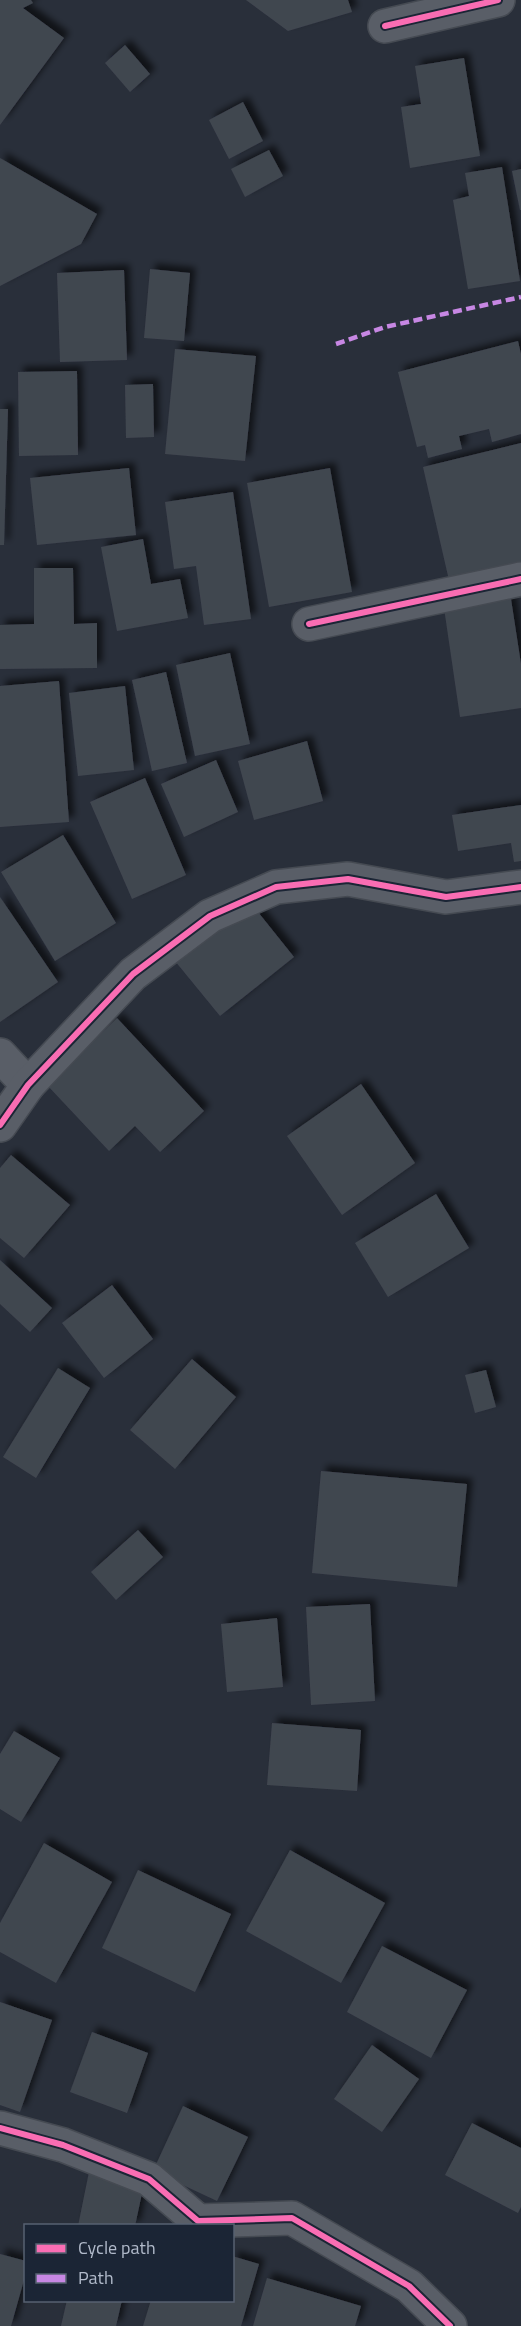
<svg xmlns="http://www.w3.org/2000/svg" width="521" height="2326" font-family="'Titillium Web',sans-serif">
<defs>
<filter id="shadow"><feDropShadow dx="5.5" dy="-5.5" stdDeviation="3" flood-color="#0009"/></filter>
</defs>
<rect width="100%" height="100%" fill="#292f3a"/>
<!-- building -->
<g fill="#414650" filter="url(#shadow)">
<polygon points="0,0 31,0 33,3 23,8 64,38 0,125"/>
<polygon points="246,0 348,0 352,12 288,31"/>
<polygon points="125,45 150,74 130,92 105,63"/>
<polygon points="464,58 480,156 410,168 401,107 421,104 415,66"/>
<polygon points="243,102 263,141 229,159 209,120"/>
<polygon points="269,150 283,176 245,197 231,169"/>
<polygon points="0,158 97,214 81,244 0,286"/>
<polygon points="502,167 520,281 468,289 453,200 469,196 465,173"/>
<polygon points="521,169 521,210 520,210 512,171"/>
<polygon points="150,269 190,273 184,341 144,338"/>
<polygon points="124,270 127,360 60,362 57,273"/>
<polygon points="518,341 521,354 521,434 492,442 489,429 459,436 462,449 428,458 425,445 417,447 398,372"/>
<polygon points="175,349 256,356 245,461 165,454"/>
<polygon points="77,371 78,455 19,456 18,372"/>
<polygon points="153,384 154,437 126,438 125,385"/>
<polygon points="0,409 8,409 4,545 0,545"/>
<polygon points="521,443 521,573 451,589 423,467"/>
<polygon points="129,468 136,535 37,545 30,478"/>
<polygon points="330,468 352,592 269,607 247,483"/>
<polygon points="233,492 251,619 204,625 196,566 174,569 165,502"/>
<polygon points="143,539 151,584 180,579 188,618 117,631 101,547"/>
<polygon points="34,568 73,568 74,624 97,623 97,668 0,669 0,625 34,624"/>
<polygon points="511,599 521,664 521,708 460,717 444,608"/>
<polygon points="230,653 250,744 195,756 176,665"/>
<polygon points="166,672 187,763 152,771 132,680"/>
<polygon points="59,681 69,822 0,827 0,686"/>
<polygon points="125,686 134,770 78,776 69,693"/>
<polygon points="307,741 323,801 254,820 238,761"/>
<polygon points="216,760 238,812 184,837 161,784"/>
<polygon points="145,778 186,875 132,899 90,802"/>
<polygon points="521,805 521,861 514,862 511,843 458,851 452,815"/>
<polygon points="63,835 116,923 55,961 1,872"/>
<polygon points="0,897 58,982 0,1022"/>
<polygon points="250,902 294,957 220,1016 175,961"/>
<polygon points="117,1018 204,1111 160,1152 135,1126 109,1151 47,1085"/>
<polygon points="361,1084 415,1163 342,1215 287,1136"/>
<polygon points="11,1155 70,1205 24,1258 0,1238 0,1168"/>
<polygon points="436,1194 469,1248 388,1297 355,1243"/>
<polygon points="0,1260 52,1308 30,1332 0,1304"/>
<polygon points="112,1285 153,1339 104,1378 62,1323"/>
<polygon points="192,1359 236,1397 175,1469 130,1430"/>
<polygon points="58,1368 90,1388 36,1478 3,1457"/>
<polygon points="486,1370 496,1407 475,1413 465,1375"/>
<polygon points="321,1471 467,1484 457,1587 312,1573"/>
<polygon points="138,1530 163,1557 116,1600 91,1572"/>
<polygon points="370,1604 375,1701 311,1705 306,1607"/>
<polygon points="277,1618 283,1687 227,1692 221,1624"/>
<polygon points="272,1723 361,1730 357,1791 267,1785"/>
<polygon points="14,1731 60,1758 21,1822 0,1809 0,1754"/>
<polygon points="44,1843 112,1882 56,1983 0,1952 0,1923"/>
<polygon points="290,1850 385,1903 341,1983 246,1931"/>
<polygon points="138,1870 231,1914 195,1992 102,1948"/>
<polygon points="382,1946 467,1990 431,2058 347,2012"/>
<polygon points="0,2002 52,2020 20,2112 0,2105"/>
<polygon points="92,2032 148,2053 127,2113 70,2092"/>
<polygon points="372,2045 419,2079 382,2132 334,2099"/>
<polygon points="183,2106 248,2137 217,2201 153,2171"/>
<polygon points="472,2123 521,2148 521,2207 518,2213 445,2175"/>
<polygon points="89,2172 144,2184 135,2226 78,2226"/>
<polygon points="0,2254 26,2261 26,2273 11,2326 0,2326"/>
<polygon points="232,2256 259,2264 241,2326 143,2326 151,2300 232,2300"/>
<polygon points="267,2278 361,2306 355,2326 253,2326"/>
<polygon points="67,2300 122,2300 116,2326 61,2326"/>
</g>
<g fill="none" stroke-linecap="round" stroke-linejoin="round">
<!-- minor casing -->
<g stroke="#454a52" stroke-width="36">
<g id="minor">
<polyline points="385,26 498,0"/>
<polyline points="309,624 521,579"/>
<polyline points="0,1055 28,1085"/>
<polyline points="0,1125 28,1085 133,974 210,916 276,887 348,879 446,897 521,887"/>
<polyline points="0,2128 63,2145 149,2179 198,2221 292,2218 409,2286 450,2326"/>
</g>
</g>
<!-- minor -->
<use href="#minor" stroke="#595e67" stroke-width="33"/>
<!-- quiet -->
<polyline stroke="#c787e3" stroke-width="4.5" stroke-dasharray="9 4.5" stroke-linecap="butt" points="336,344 385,327 521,297"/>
<!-- cycleway casing -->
<g stroke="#1b2535" stroke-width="10">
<g id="cycleway">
<polyline points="385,26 498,0"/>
<polyline points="309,624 521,579"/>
<polyline points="0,1125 28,1085 133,974 210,916 276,887 348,879 446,897 521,887"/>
<polyline points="0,2128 63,2145 149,2179 198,2221 292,2218 409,2286 450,2326"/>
</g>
</g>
<!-- cycleway -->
<use href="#cycleway" stroke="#f96db3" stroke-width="6"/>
</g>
<!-- legend -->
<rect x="24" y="2224" width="210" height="78" fill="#1b2535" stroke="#576171" stroke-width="1.5"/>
<rect x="36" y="2244" width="30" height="9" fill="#f96db3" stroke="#576171" stroke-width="1.5"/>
<text x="78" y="2254" font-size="18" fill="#b2bbcb">Cycle path</text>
<rect x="36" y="2274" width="30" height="9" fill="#c787e3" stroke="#576171" stroke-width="1.5"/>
<text x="78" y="2284" font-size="18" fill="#b2bbcb">Path</text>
</svg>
